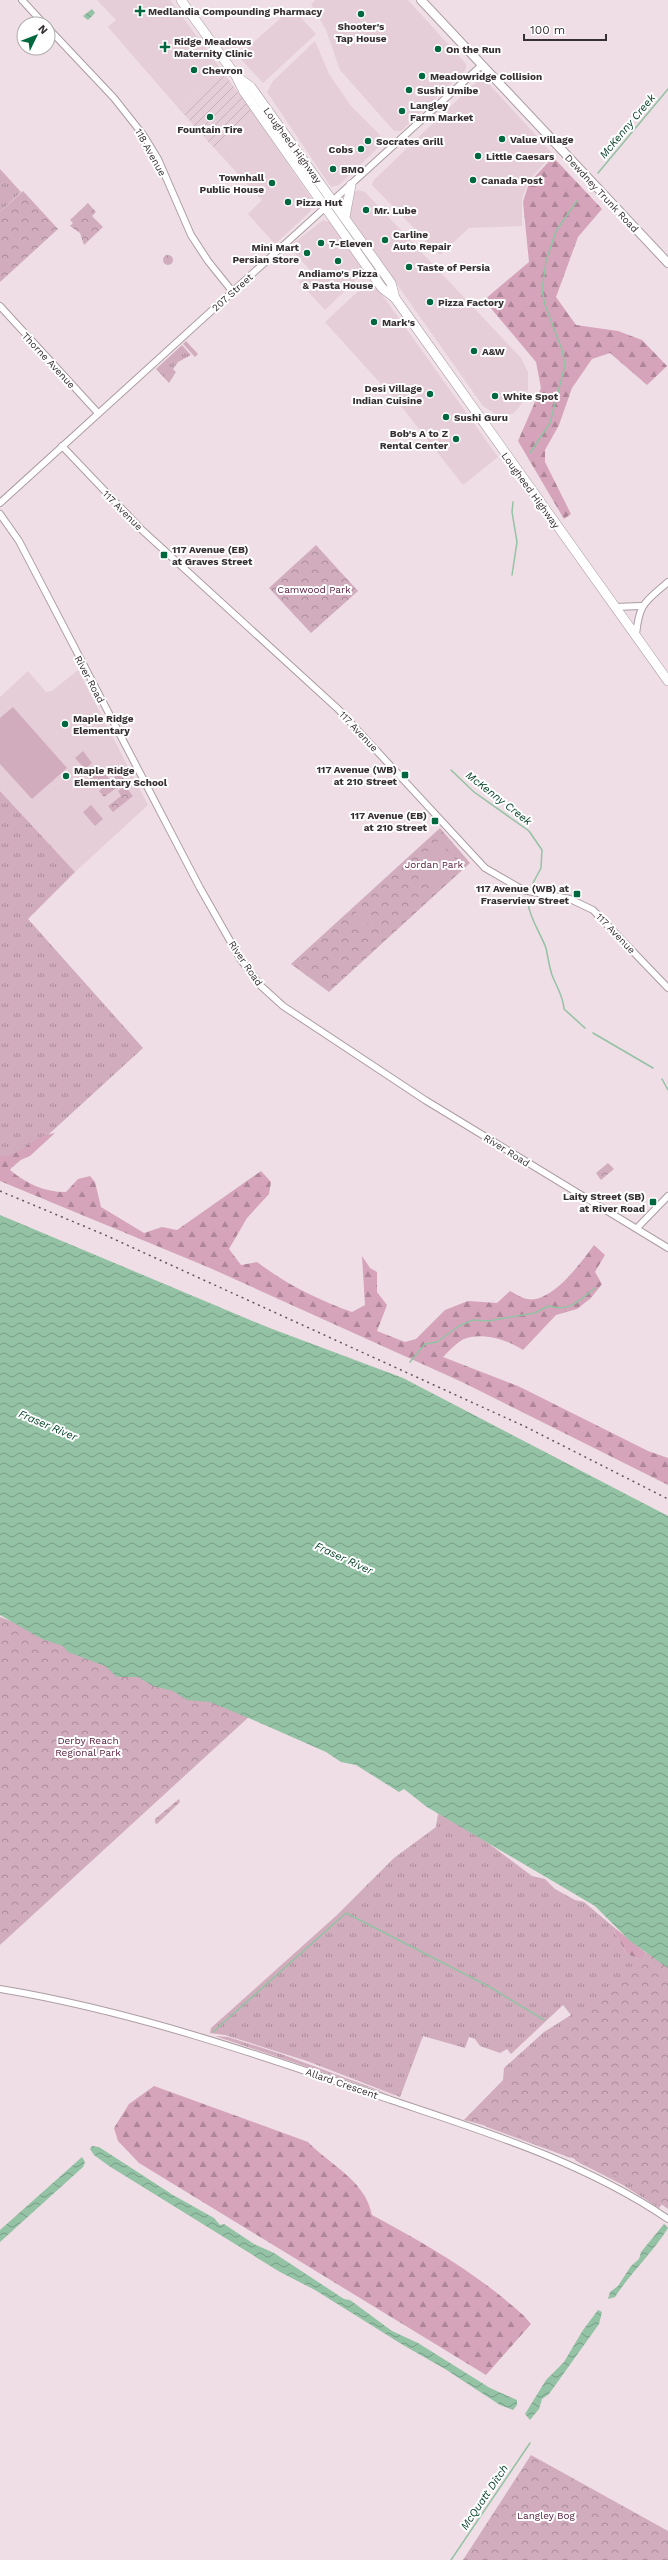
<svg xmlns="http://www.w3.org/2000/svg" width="668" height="2560" font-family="'Work Sans',sans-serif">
<defs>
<pattern id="industrial-furrows" width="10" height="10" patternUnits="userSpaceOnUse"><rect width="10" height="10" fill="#e5ced8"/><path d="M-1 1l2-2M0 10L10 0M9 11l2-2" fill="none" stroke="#c5b1ba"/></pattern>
<pattern id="grass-tufts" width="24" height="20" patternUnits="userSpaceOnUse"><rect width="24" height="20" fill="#d1acbc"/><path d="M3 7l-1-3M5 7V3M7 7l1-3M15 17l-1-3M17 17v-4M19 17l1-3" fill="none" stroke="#aa8c99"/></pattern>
<pattern id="forest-firs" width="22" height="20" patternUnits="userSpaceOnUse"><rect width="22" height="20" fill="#d5a4ba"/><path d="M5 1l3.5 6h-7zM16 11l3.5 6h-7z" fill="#ae8698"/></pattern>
<pattern id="wetland-marsh" width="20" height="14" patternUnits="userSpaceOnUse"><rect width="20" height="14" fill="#d1acbc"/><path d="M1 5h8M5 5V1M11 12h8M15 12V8" fill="none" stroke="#aa8c99"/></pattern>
<pattern id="park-crowns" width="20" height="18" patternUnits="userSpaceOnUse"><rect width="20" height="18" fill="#d1acbc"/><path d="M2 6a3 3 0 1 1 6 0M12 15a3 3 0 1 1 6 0" fill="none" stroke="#aa8c99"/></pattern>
<pattern id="water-waves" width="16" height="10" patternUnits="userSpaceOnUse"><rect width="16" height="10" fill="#93c2a5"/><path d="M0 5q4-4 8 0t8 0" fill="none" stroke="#799e87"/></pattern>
</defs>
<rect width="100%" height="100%" fill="#efdee5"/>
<!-- built -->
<g fill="#e5ced8">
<polygon points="97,0 170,0 223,72 180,110 108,27 116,20"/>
<polygon points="315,0 408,0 466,64 466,69 401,131 394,131 340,70 326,30 311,4"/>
<polygon points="292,8 316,34 263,83 238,56"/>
<polygon points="315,41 329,74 351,106 379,134 382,144 339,185 331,187 267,92 273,81"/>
<polygon points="478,80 490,85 553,154 529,180 522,199 522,226 469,228 440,255 372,185 373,181"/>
<polygon points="253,113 314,202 310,212 275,244 248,214 262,200 215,149"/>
<polygon points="358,190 365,192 521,358 528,372 528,389 523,402 514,413 500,417 483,406 350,218 348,213 354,192"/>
<polygon points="323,220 332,223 363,269 363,273 325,310 299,282 311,271 289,247"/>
<polygon points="370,283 375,285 498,457 463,485 401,406 325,322 365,285"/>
<polygon points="78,670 148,805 75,872 0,791 0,697 28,671 46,692 52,691"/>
</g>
<!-- industrial -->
<polygon fill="url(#industrial-furrows)" points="223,72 253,113 215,149 180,110"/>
<!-- grass -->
<g fill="url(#grass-tufts)">
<polygon points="0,169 21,192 0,212"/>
<polygon points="186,341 198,354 195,357 183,344"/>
<polygon points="182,345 191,355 178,362 173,369 176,372 169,383 156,369"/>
<polygon points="0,791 75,872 28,919 143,1048 13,1167 0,1163"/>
<polygon points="438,1814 468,1828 532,1876 545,1879 555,1889 575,1900 584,1902 616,1929 614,1931 627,1954 644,1961 482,2124 464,2120 503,2080 504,2068 544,2032 571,2015 563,2005 511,2054 507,2049 500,2053 480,2046 475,2039 469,2037 465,2048 423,2036 400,2097 307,2061 225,2035 210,2033 211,2028 337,1915 394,1858 436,1827"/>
<polygon points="215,2036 228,2037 281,2054 397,2097"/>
<polygon points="488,2119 572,2155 571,2158 487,2127 485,2125"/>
<polygon points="574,2158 668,2197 659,2208 623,2185 576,2161"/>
</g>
<!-- forest -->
<g fill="url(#forest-firs)">
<polygon points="553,157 602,209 578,237 556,297 576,325 618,331 642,340 667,366 647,385 610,353 592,359 572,388 559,425 545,450 545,462 571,514 564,519 518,441 541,388 536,362 484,300 529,262 523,202 529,183"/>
<path d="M55,1133L30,1156L16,1162L10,1170C27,1184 44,1192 66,1192L78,1179L90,1176L95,1182L101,1207L144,1233L162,1227L177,1230L261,1171L271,1182L269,1194L247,1218L229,1249L241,1265L257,1262C286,1284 318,1300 352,1312L365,1305L362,1256L370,1268L377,1272V1292L387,1305L377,1331L405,1342L416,1339L445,1310L468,1301L497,1303L510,1291C515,1293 521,1298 527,1299C551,1304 581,1263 594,1245L605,1255L595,1272L602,1284L591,1298L577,1309L556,1315L523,1350C509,1340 481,1332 464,1339C457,1342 448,1352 443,1357L518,1386L648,1451L668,1458V1485L462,1382L210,1268L0,1181V1156C16,1158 27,1144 40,1137C44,1135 51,1134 55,1133Z"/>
<polygon points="616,1929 655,1960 644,1961 627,1954 614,1931"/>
<path d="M154,2086L308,2142C331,2166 365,2180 372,2215C417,2239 462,2265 502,2297C512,2306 523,2313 531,2324L486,2375L139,2163L118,2141L114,2128L129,2104Z"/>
</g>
<!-- wetland -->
<polygon fill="url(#wetland-marsh)" points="179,1799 180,1802 157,1824 155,1823 155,1819"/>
<!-- park -->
<g fill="url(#park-crowns)">
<polygon points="23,191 58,229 0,282 0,212"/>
<polygon points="88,203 96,212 92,216 103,227 84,245 80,233 70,226 73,223 70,220"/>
<circle cx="168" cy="260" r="5"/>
<polygon points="316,545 358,591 311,633 269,588"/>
<polygon points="119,773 126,781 104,797 99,791"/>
<polygon points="125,786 133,796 113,812 108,806 121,796 118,791"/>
<polygon points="440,828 470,863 329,992 291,964"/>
<polygon points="608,1163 614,1169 601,1180 596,1173"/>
<polygon points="0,1617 251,1715 0,1945"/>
<polygon points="668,1933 668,2209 632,2183 518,2135 465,2120"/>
<polygon points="531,2455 668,2531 668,2560 463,2560"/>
</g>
<!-- garden -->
<g fill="#d1acbc">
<polygon points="13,707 67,768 32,799 0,764 0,718"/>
<polygon points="83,751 92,763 85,769 75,758"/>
<polygon points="100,767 109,779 99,788 89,777"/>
<polygon points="91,805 103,819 95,826 83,812"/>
<path d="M438,841L461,865L460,870L434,893C413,871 416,861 438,841Z"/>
<polygon points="360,909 370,921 359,931 348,920"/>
</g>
<!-- water -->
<g fill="url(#water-waves)">
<polygon points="92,9 95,13 88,20 83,16"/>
<polygon points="0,1215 267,1327 403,1378 668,1516 668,1968 630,1941 595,1906 427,1807 404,1789 399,1792 356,1765 341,1762 326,1752 251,1719 210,1702 187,1700 173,1691 153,1686 138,1677 117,1677 105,1666 68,1652 63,1646 42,1639 0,1615"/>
<polygon points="92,2146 99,2147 173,2195 214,2218 220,2225 224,2224 254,2244 274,2253 344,2299 350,2300 392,2331 418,2343 490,2388 517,2400 517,2405 513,2410 500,2405 445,2369 403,2345 315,2290 280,2272 109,2166 94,2155 90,2149"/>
<polygon points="82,2157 85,2162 83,2167 0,2242 0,2230"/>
<path d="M664,2224L668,2228C652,2254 631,2272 615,2297L608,2299L610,2292L618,2286L631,2266L639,2259L641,2252Z"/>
<polygon points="598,2310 602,2312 599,2324 549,2394 542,2399 539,2409 530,2420 525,2414 546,2380 564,2362 583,2330"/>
</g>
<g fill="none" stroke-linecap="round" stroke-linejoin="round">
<!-- stream -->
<g stroke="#93c2a5" stroke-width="1.5">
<polyline points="598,173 668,89"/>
<polyline points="530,453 550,423 565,365 562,350 545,305 542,290 546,261 556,231 577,201"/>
<polyline points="512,575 517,542 512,512 513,502"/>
<polyline points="451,770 474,792 529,831 542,850 541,868 533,883"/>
<path d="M528,903C530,919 540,932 546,948C548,957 549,966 552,975C557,988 563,995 564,1009L585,1028"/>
<polyline points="593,1033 653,1068"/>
<polyline points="662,1079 668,1090"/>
<path d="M410,1362L425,1344L437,1342L459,1326L473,1320L488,1321L535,1313L548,1306C572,1312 578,1301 595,1288"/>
<polyline points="213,2032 346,1913 488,1986 544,2020"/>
<polyline points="451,2560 530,2443"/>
</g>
<!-- minor casing -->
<g stroke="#ac9ca3" stroke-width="8">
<g id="minor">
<polyline points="22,0 44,24"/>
<polyline points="48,28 114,98 144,136 158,159 191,235 208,261 232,291"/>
<polyline points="0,306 98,413"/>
<polyline points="62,446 142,530 338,709 485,868 523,890 570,899 593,910 668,988"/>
<polyline points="0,503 482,65"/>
<polyline points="0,514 19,541 200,888 241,960 261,986 283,1006 425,1100 668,1248"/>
<polyline points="615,607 641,606"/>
<path d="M636,635C639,603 645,602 668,582"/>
<polyline points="637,1228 668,1196"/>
<path d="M0,1989C133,2011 263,2056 391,2100C486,2132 584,2162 668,2219"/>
</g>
</g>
<!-- major casing -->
<g stroke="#ac9ca3" stroke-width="10">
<polyline id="major" points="421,0 668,263"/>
</g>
<!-- highway casing -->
<g stroke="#ac9ca3" stroke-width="10">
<g id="highway">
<polyline points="181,0 236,76 244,92 382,288 395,298 668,681"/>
<polyline points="237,77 251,87 391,283 395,298"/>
<polyline points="345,217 351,185"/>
</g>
</g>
<!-- minor -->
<use href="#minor" stroke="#fff" stroke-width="6"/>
<!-- major -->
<use href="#major" stroke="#fff" stroke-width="8"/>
<!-- highway -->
<use href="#highway" stroke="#fff" stroke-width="9"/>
<!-- rail -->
<polyline stroke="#60575b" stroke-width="1.5" stroke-dasharray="2 4" stroke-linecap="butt" points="0,1191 105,1235 526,1427 668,1499"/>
</g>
<!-- markers -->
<g fill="#00683e" stroke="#fff" stroke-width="1.5">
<path d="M138 5h4v4h4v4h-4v4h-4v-4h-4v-4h4z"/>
<circle cx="361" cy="14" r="4"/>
<path d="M163 41h4v4h4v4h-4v4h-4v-4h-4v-4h4z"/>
<circle cx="438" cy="49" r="4"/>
<circle cx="194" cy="70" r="4"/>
<circle cx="422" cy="76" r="4"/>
<circle cx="409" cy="90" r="4"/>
<circle cx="402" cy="111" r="4"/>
<circle cx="210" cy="117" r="4"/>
<circle cx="502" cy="139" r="4"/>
<circle cx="368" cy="141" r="4"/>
<circle cx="361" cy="149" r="4"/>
<circle cx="478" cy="156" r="4"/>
<circle cx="333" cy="169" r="4"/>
<circle cx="473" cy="180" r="4"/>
<circle cx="272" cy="183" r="4"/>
<circle cx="288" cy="202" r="4"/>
<circle cx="366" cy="210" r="4"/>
<circle cx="385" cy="240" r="4"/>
<circle cx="321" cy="243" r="4"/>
<circle cx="307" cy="253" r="4"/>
<circle cx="338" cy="261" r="4"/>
<circle cx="409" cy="267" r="4"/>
<circle cx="430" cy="302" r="4"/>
<circle cx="374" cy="322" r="4"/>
<circle cx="474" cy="351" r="4"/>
<circle cx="430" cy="394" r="4"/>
<circle cx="495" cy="396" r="4"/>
<circle cx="446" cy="417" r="4"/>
<circle cx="456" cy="439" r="4"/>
<rect x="160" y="551" width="8" height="8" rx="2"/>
<circle cx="65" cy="724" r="4"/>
<rect x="401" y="771" width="8" height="8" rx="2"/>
<circle cx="66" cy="776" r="4"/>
<rect x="431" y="817" width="8" height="8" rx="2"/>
<rect x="573" y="890" width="8" height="8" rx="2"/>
<rect x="649" y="1198" width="8" height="8" rx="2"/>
</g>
<g text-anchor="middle" stroke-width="4" stroke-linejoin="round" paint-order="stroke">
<!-- poi labels -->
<g font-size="10" font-weight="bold" fill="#373033" stroke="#fff" text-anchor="start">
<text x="148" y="15">Medlandia Compounding Pharmacy</text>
<text x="361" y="30" text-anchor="middle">Shooter's<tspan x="361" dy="12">Tap House</tspan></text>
<text x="174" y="45">Ridge Meadows<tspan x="174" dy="12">Maternity Clinic</tspan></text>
<text x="446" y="53">On the Run</text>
<text x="202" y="74">Chevron</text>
<text x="430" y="80">Meadowridge Collision</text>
<text x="417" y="94">Sushi Umibe</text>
<text x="410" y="109">Langley<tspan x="410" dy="12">Farm Market</tspan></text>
<text x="210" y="133" text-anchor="middle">Fountain Tire</text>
<text x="510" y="143">Value Village</text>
<text x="376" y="145">Socrates Grill</text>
<text x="353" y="153" text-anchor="end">Cobs</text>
<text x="486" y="160">Little Caesars</text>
<text x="341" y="173">BMO</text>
<text x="264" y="181" text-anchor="end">Townhall<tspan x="264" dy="12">Public House</tspan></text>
<text x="481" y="184">Canada Post</text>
<text x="296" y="206">Pizza Hut</text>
<text x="374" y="214">Mr. Lube</text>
<text x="393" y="238">Carline<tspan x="393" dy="12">Auto Repair</tspan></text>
<text x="329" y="247">7-Eleven</text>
<text x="299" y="251" text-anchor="end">Mini Mart<tspan x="299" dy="12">Persian Store</tspan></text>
<text x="417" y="271">Taste of Persia</text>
<text x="338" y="277" text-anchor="middle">Andiamo's Pizza<tspan x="338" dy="12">&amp; Pasta House</tspan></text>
<text x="438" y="306">Pizza Factory</text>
<text x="382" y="326">Mark's</text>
<text x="482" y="355">A&amp;W</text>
<text x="422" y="392" text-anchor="end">Desi Village<tspan x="422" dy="12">Indian Cuisine</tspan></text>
<text x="503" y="400">White Spot</text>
<text x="454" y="421">Sushi Guru</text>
<text x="448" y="437" text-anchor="end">Bob's A to Z<tspan x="448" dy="12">Rental Center</tspan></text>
<text x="172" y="553">117 Avenue (EB)<tspan x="172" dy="12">at Graves Street</tspan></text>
<text x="73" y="722">Maple Ridge<tspan x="73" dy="12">Elementary</tspan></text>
<text x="397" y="773" text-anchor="end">117 Avenue (WB)<tspan x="397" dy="12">at 210 Street</tspan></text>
<text x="74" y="774">Maple Ridge<tspan x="74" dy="12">Elementary School</tspan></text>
<text x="427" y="819" text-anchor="end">117 Avenue (EB)<tspan x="427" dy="12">at 210 Street</tspan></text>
<text x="569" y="892" text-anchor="end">117 Avenue (WB) at<tspan x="569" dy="12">Fraserview Street</tspan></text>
<text x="645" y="1200" text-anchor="end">Laity Street (SB)<tspan x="645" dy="12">at River Road</tspan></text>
</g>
<!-- street labels -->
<g font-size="10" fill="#373033" stroke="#fff">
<text transform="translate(293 145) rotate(54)" y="4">Lougheed Highway</text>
<text transform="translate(151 152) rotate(61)" y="4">118 Avenue</text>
<text transform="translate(602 193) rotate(47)" y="4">Dewdney Trunk Road</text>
<text transform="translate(232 292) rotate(-42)" y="4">207 Street</text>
<text transform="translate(49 360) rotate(47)" y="4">Thorne Avenue</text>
<text transform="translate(531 490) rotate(54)" y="4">Lougheed Highway</text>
<text transform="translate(123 510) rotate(45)" y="4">117 Avenue</text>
<text transform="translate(90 679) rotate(62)" y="4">River Road</text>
<text transform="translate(359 731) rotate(47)" y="4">117 Avenue</text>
<text transform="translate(616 933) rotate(46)" y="4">117 Avenue</text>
<text transform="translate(246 963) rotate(56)" y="4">River Road</text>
<text transform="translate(507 1150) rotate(32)" y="4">River Road</text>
<text transform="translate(342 2083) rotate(19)" y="4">Allard Crescent</text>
</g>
<!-- park labels -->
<g font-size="10" fill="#561b3b" stroke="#fff">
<text x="314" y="593">Camwood Park</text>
<text x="434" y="868">Jordan Park</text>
<text x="88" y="1744">Derby Reach<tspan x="88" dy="12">Regional Park</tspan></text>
<text x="546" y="2519">Langley Bog</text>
</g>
<!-- water labels -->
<g font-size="11" font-style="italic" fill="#003f24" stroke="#fff">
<text transform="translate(627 126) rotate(-50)" y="4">McKenny Creek</text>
<text transform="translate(499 798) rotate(38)" y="4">McKenny Creek</text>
<text transform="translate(48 1425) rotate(23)" y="4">Fraser River</text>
<text transform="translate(344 1558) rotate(25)" y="4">Fraser River</text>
<text transform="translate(484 2497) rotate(-56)" y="4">McQuatt Ditch</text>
</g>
</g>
<!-- north arrow -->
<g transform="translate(36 36) rotate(47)"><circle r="19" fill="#ffffff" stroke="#afacad"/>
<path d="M0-3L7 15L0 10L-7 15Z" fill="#00683e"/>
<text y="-6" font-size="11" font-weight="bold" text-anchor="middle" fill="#373033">N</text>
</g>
<!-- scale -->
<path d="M524 34v6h82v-6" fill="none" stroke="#373033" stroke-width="2"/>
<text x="530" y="34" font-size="12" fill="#373033" stroke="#ffffff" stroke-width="3" paint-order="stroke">100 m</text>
</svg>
